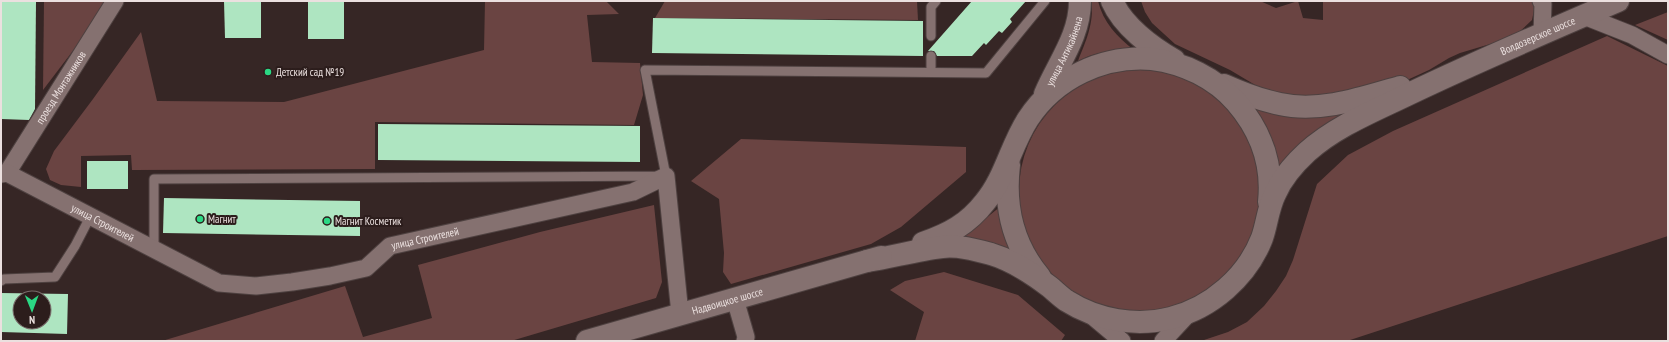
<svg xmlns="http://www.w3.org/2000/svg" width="1669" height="342" font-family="'PT Sans Narrow',sans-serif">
<rect width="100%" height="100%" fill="#362625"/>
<!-- green -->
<g fill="#6a4442">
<polygon points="44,1 107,1 88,31 43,90"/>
<polygon points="485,1 606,1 619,14 587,15 592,62 640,63 643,95 634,125 375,122 375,169 132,170 131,155 81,156 81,187 61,185 50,180 46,169 54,151 93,99 141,32 157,101 284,102 484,50"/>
<polygon points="665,1 917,1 918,20 655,18"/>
<path d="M1091,1H1098C1103,22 1117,37 1134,50C1113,49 1096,52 1078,61C1085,43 1095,22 1091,1Z"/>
<polygon points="1141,1 1260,1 1276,8 1298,1 1303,18 1323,20 1323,1 1534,1 1535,5 1532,20 1516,35 1507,39 1460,53 1449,58 1429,70 1405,81 1350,99 1272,95 1230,70 1175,44 1152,23 1145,12"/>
<polygon points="1668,12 1668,40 1635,25"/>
<polygon points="1607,36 1668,66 1668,236 1347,341 1201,341 1228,332 1247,322 1264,306 1276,291 1286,276 1293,260 1317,184 1348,155 1393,131"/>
<circle cx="1140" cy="191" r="121"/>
<polygon points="1377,97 1275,178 1250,100"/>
<polygon points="741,139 966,147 966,172 901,227 871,244 731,284 723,272 724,253 719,199 691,181"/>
<polygon points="654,205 662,282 656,298 511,341 162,341 345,286 363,337 432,318 418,265 540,232"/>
<polygon points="1001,206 1014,250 953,240 975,227"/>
<polygon points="944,272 1018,295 1065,335 1061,341 915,341 924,312 890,290 905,281"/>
</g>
<!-- building -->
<g fill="#aee5c1" fill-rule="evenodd">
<polygon points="1,1 36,1 35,109 29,120 1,119"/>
<polygon points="224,1 261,1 261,38 225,38"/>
<rect x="308" y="1" width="36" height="38"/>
<polygon points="972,1 1026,1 1010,19 1012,22 1002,33 999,31 986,45 984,43 972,56 937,56 934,51 928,51"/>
<polygon points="653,18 923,21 923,56 652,53"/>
<polygon points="378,124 640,126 640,162 378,160"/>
<rect x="87" y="161" width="41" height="28"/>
<polygon points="164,198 360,201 360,236 163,233"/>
<path d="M1,293L68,294L67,334L1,332ZM20,298H44V322H20Z"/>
</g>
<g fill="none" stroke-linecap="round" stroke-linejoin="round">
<!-- lane casing -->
<g stroke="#4e4140" stroke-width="11">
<g id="lane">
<polyline points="931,36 931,7 936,1"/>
<polyline points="931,56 931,71"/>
<polyline points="154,249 154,179 666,176 645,70 986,73 1045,1"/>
<polyline points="1,281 4,279 55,277 75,246 90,217"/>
</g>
</g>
<!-- street casing -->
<g stroke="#4e4140" stroke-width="19">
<g id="street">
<polyline points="1541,1 1543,4 1542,34"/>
<polyline points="1584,16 1632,35 1668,55"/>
<path id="s1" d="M7,173L115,1"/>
<path id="s2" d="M1,174L7,173L219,283L256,286L292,282L330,276L366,268L390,246L633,192L666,176L680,314"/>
<polyline points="735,299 746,337 745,341"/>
<polyline points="1091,315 1122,341"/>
<polyline points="1163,341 1190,312"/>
</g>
</g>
<!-- secondary casing -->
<g stroke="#4e4140" stroke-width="24">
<g id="secondary">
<path d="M1112,1C1123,26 1151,47 1174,60"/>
<path d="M1224,85C1242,93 1260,100 1280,104C1319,113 1362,98 1400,87"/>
<path id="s3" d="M1045,94C1058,63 1080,36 1080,1"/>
<path d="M1009,165C1004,207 1013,245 1040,277"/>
<path d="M923,243C949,234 968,224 985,202C1005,178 1011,145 1028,119C1055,78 1103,55 1152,59C1184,63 1215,78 1236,102C1261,131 1273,165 1269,202"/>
<path id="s4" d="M867,261C892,257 917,250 942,247C958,245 976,250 991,254C1011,260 1033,274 1050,287C1055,291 1061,297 1067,301C1097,320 1136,327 1171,318C1211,308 1247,277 1262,238C1267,224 1268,208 1275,194C1282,178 1294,164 1307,152C1336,126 1374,111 1409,94C1478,61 1548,31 1618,1"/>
<path id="s5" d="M587,341L881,257"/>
</g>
</g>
<!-- lane -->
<use href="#lane" stroke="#857170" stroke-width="9"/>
<!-- street -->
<use href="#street" stroke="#857170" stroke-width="17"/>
<!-- secondary -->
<use href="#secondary" stroke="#857170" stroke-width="22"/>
</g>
<!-- markers -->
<g fill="#2bd884" stroke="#2c1d1c" stroke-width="1.5">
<circle cx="268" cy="72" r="4"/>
<circle cx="200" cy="219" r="4"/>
<circle cx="327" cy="221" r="4"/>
</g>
<g text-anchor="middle" stroke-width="4" stroke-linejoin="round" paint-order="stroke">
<!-- street labels -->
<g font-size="11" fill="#ebe0df" stroke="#2c1d1c">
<text dy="4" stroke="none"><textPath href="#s4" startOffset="808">Волдозерское шоссе</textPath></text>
<text dy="4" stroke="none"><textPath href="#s3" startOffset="47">улица Антикайнена</textPath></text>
<text dy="4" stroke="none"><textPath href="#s1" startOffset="101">проезд Монтажников</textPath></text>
<text dy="4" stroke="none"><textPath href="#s2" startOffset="114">улица Строителей</textPath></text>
<text dy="4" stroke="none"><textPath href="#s2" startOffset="462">улица Строителей</textPath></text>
<text dy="4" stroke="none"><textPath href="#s5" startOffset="146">Надвоицкое шоссе</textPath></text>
</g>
<!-- poi labels -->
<g font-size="11" fill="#ebe0df" stroke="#2c1d1c" text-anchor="start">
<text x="276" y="76">Детский сад №19</text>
<text x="208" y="223">Магнит</text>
<text x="335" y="225">Магнит Косметик</text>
</g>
</g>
<!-- border -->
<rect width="1669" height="342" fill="none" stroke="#ebe0df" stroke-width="4"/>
<!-- north arrow -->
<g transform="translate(32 310) rotate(179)"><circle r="19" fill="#2c1d1c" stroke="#786b6a"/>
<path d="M0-3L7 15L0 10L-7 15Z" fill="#2bd884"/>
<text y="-6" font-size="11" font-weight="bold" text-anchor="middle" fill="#ebe0df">N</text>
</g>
</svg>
